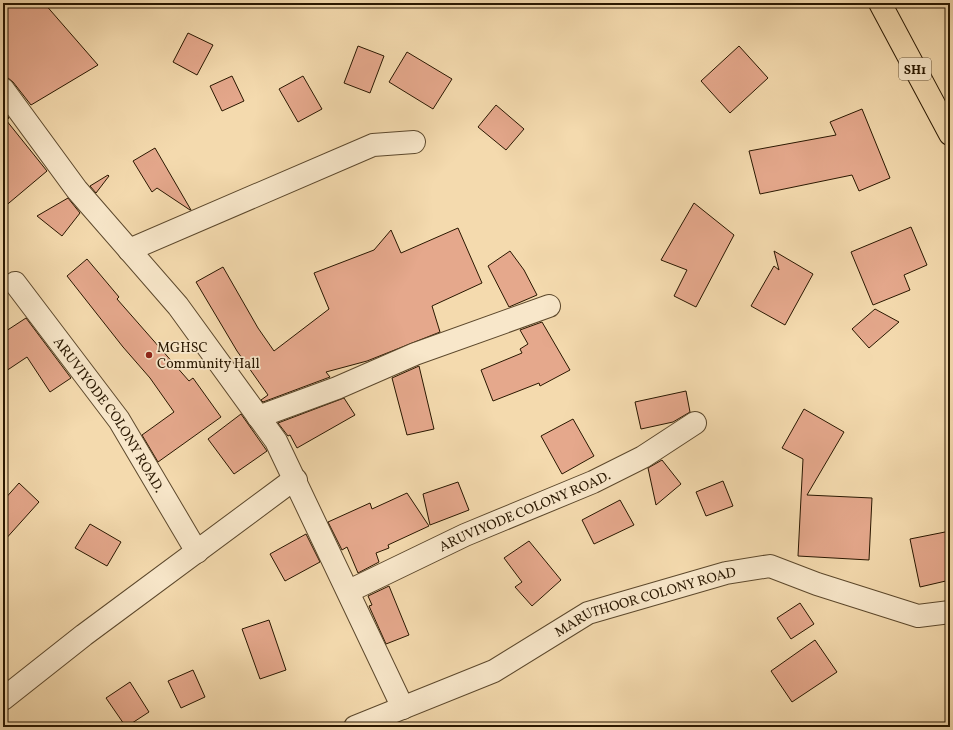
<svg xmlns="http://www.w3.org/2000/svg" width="953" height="730" font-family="Vollkorn,serif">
<rect width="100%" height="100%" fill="#f4daae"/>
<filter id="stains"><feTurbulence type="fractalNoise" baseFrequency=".005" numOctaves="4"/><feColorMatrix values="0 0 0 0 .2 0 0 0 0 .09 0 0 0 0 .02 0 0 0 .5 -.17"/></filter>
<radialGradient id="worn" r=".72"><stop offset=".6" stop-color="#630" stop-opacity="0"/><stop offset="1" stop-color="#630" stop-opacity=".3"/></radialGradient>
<!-- building -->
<g fill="#e5a88c" stroke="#291700">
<polygon points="18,3 44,3 98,65 31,105 13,82 8,78 3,77 3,9"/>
<polygon points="188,33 213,45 197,75 173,62"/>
<polygon points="358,46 384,56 370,93 344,83"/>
<polygon points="739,46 768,78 730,113 701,81"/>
<polygon points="407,52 452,79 433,109 389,82"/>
<polygon points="232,76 244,101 222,111 210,86"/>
<polygon points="303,76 322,109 298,122 279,89"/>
<polygon points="496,105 524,129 506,150 478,127"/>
<polygon points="862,109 890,178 859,191 852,175 760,194 749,151 836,135 830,122"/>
<polygon points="3,110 9,118 6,120 47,171 3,208"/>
<polygon points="155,148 191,210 190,210 157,188 152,192 133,161"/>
<polygon points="108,175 109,176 96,193 90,186"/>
<polygon points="68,198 80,213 62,236 37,216"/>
<polygon points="694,203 734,235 696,307 674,296 687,270 661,260"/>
<polygon points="911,227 927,265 904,275 910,290 873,305 851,252"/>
<polygon points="458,228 482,283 432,306 440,332 367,361 326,372 330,377 263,402 261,400 268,395 237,351 196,282 223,267 258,328 274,351 329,309 314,273 374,250 391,230 401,253"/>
<polygon points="510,251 524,270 537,295 509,307 488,266"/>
<polygon points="774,251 813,274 785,325 751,306 774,266 779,270"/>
<polygon points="87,259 119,297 117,299 189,381 193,378 221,417 158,462 142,435 174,412 150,378 123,347 67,276"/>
<polygon points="875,309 899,322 869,348 852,329"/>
<polygon points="26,318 71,378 50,392 27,357 3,373 3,333"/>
<polygon points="542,322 570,370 540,386 539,383 493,401 481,370 522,353 520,349 528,344 520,330"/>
<polygon points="419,366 434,429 407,435 392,378"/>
<polygon points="686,391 690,412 673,422 641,429 635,402"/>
<polygon points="344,398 355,415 297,448 290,435 288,436 278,423"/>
<polygon points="804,409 844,432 807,495 872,498 869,560 798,556 803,459 782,448"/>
<polygon points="241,414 267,451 234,474 208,439"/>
<polygon points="573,419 594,456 562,474 541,436"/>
<polygon points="662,460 681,484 656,505 648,468"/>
<polygon points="723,481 733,506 706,516 696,492"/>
<polygon points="458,482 469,510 430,525 423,494"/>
<polygon points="19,483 39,502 3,542 3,501"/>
<polygon points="407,493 429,526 388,545 389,548 376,553 379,562 358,573 347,547 342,550 328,522 370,503 372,509"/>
<polygon points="620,500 634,525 594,544 582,520"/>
<polygon points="90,524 121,542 107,566 75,548"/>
<polygon points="950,531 950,580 920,587 910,539"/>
<polygon points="306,534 320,562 285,581 270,554"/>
<polygon points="529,541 561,580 532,606 515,587 522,582 504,558"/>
<polygon points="389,586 409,635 386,644 369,606 372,605 368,596"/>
<polygon points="800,603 814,624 791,639 777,618"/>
<polygon points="269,620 286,670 260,679 242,629"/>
<polygon points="815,640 837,672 792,702 771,671"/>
<polygon points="193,670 205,697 181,708 168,681"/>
<polygon points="130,682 149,712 126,727 106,698"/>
</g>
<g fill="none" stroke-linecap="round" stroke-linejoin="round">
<!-- minor casing -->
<g stroke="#5c482c" stroke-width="24">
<g id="minor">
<polyline points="3,89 77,190 178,306 276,441 403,708"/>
<polyline points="129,250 373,145 414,142"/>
<path id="s1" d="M15,283L119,420L197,552"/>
<polyline points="258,417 337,388 415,354 549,306"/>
<path id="s2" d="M349,591L465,535L593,482L643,457L695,423"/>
<polyline points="3,699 84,635 289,483 296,480"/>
<path id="s3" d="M355,727L494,671L588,613L726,573L770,566L817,584L918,616L950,612"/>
</g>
</g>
<!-- major casing -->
<g stroke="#291700" stroke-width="24">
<polyline id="major" points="880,3 950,134"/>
</g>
<!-- minor -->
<use href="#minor" stroke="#f8e7ca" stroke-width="22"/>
<!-- major -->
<use href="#major" stroke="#f4daae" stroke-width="22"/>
</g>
<!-- markers -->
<circle fill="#8f2418" stroke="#f8e7ca" stroke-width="1.5" cx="149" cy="355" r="4"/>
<g text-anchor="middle" stroke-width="3.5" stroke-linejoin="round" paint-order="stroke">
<!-- shield labels -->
<rect fill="#f8e7ca" stroke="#67553d" stroke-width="1" x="899" y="58" width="32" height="22" rx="3"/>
<g font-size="13" font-weight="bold" fill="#291700">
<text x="915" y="74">SH1</text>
</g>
<!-- poi labels -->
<g font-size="14" fill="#291700" stroke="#f8e7ca" text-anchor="start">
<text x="157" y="352">MGHSC<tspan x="157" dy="16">Community Hall</tspan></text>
</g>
<!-- street labels -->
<g font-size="14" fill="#291700" stroke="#f8e7ca">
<text dy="5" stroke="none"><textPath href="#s1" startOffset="162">ARUVIYODE COLONY ROAD.</textPath></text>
<text dy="5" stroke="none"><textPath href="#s2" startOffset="193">ARUVIYODE COLONY ROAD.</textPath></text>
<text dy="5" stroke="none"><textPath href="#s3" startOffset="318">MARUTHOOR COLONY ROAD</textPath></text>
</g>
</g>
<!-- margin -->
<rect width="953" height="730" fill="none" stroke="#f4daae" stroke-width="16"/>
<rect x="4" y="4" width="945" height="722" fill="none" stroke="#291700" stroke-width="2"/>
<rect x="8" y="8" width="937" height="714" fill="none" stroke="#291700"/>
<rect width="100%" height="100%" filter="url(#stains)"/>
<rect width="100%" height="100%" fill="url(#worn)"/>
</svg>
